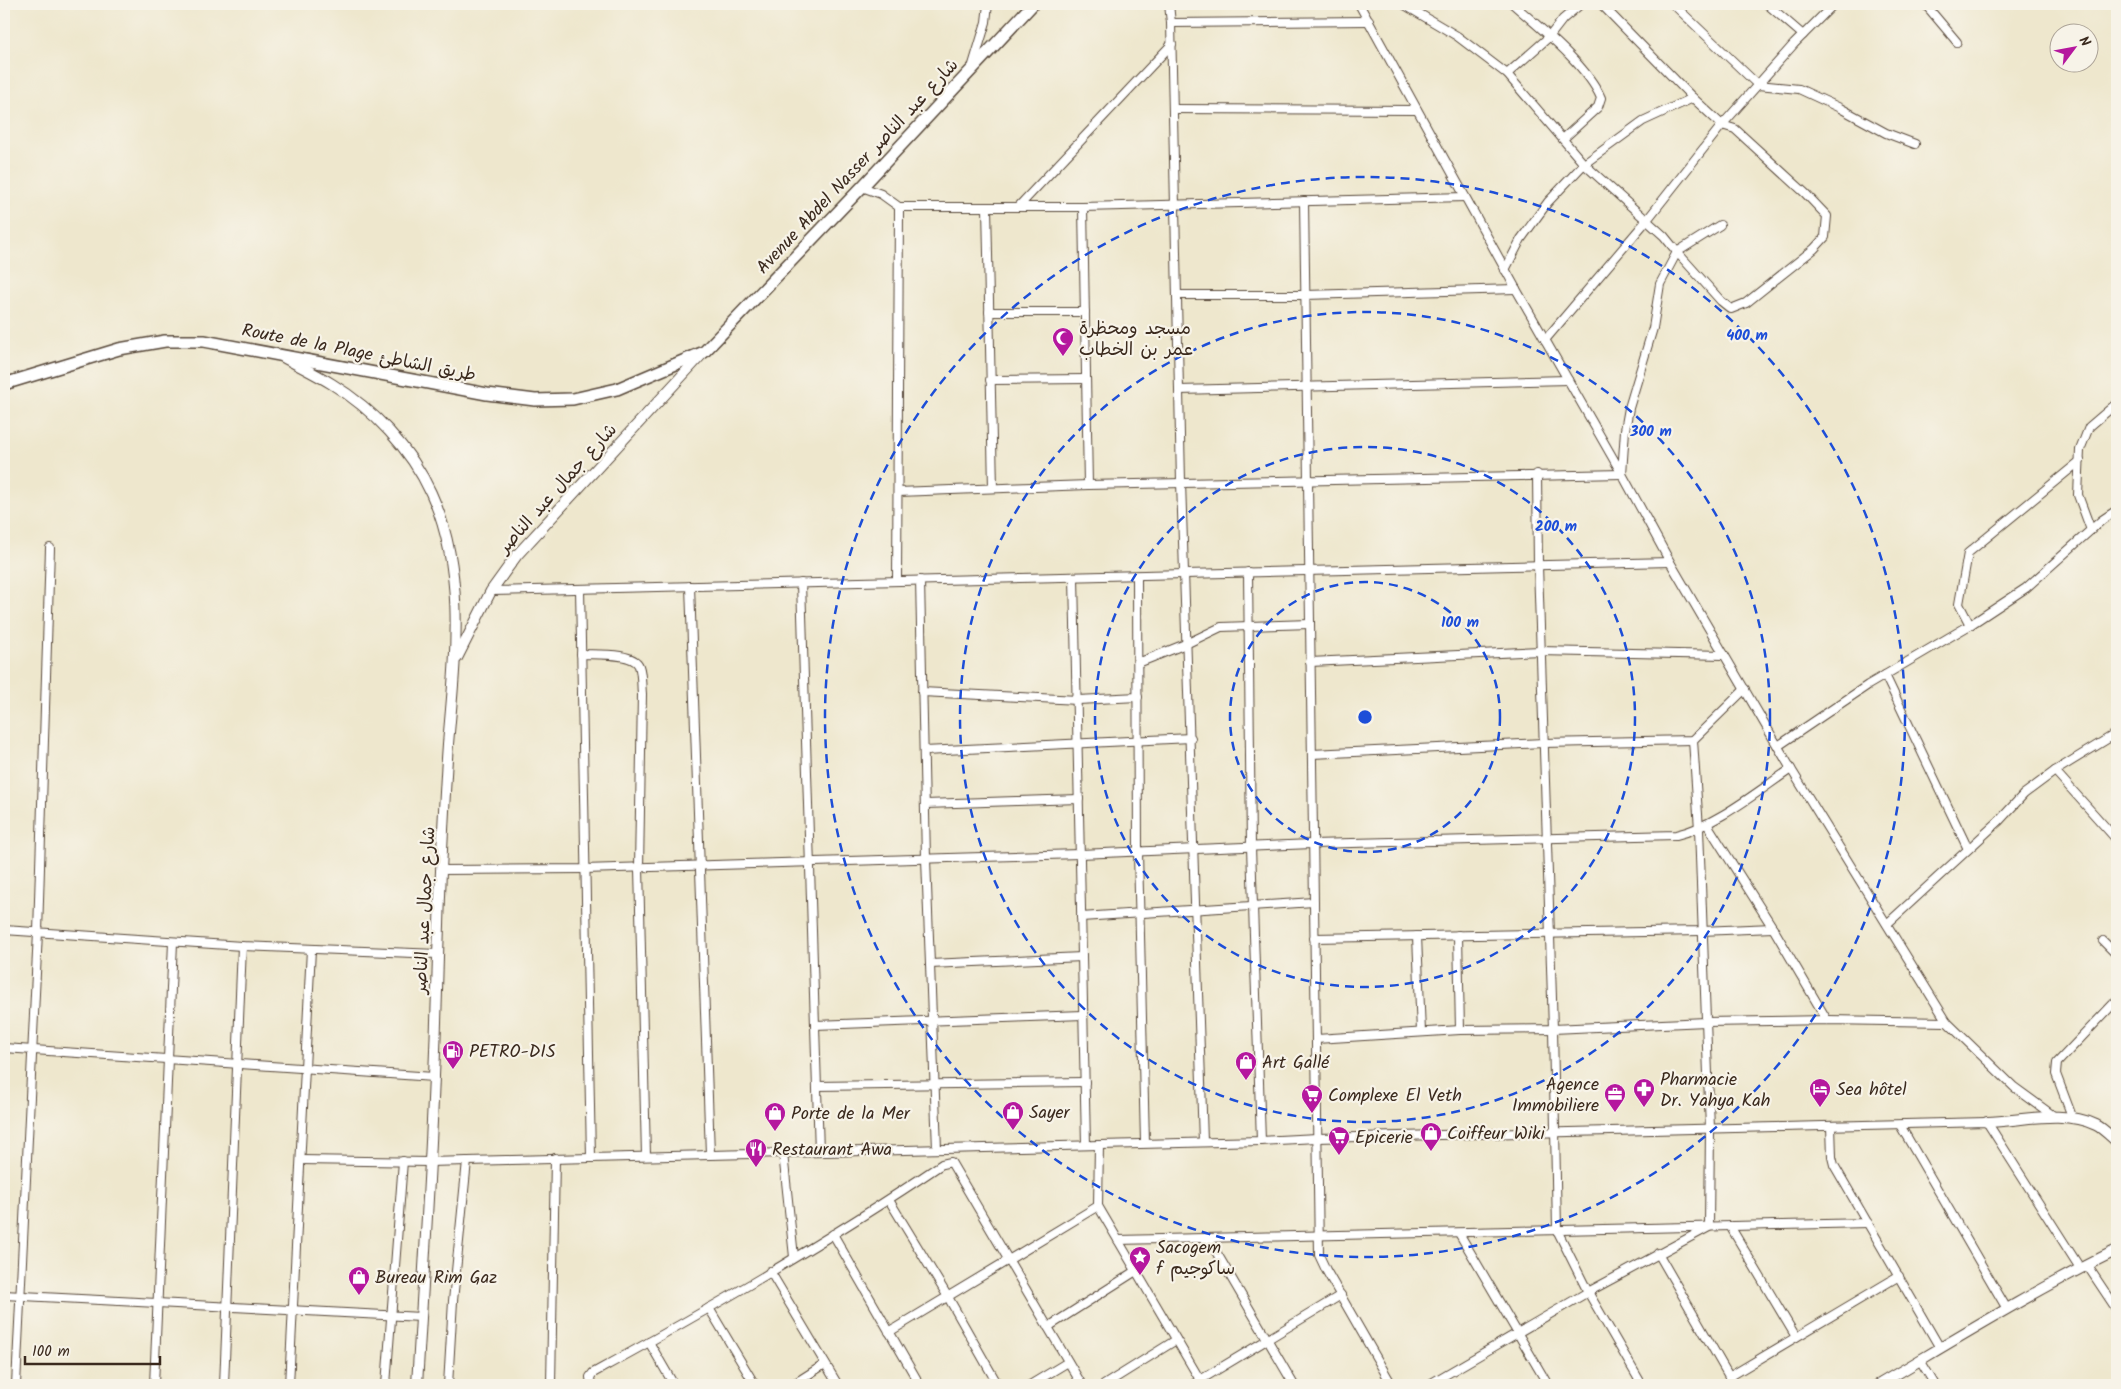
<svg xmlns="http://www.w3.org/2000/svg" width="2121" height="1389" font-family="Kalam,'Playpen Sans Arabic',sans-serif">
<rect width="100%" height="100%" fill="#f7f3e8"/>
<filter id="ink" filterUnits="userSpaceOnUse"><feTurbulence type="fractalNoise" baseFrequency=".02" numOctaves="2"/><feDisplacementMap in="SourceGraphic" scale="10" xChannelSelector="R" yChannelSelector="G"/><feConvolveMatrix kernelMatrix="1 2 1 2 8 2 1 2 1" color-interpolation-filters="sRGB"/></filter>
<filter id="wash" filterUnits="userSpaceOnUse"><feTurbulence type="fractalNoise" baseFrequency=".0096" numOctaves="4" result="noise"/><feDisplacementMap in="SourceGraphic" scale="20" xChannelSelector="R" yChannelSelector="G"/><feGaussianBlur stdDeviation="1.12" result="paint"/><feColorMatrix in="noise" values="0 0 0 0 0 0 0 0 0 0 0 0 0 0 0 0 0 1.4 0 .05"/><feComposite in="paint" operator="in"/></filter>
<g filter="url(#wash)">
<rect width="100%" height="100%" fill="#eee7cd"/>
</g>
<g filter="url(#ink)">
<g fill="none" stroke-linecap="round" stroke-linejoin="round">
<!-- street casing -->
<g stroke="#564638" stroke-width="10">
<g id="street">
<polyline points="1169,4 1171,23 1181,482 1203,1142"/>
<polyline points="1359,4 1516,289 1622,474 1670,562 1791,769 1947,1022 2014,1087 2055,1117"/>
<polyline points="1403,4 1457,36 1507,74"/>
<path d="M1513,4C1540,28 1587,65 1601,98L1598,107L1563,139"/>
<polyline points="1601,4 1693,98 1722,125 1735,129 1805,193 1827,216 1825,237 1814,249 1746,303 1731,309 1721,301 1677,252 1720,225"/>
<polyline points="1673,4 1758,85 1799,89 1840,108 1886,133 1915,144"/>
<polyline points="1767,4 1803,35"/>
<polyline points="1925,4 1957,42"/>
<polyline points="1171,23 1369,21"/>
<polyline points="973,65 986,22 988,4"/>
<polyline points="1173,109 1417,110"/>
<polyline points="862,187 881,194 899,207 1083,207 1465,197"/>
<polyline points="1304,201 1319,1255 1326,1270 1392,1385"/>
<polyline points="1019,206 1172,44"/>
<polyline points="987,207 993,488"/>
<polyline points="1083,207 1088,485"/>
<polyline points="1505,270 1521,239 1548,202 1584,164 1507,74 1549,37 1563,19 1581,4"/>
<polyline points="1177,295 1305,295 1516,289"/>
<polyline points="989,312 1085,312"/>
<polyline points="1545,340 1647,220 1722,125 1794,44 1834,4"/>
<polyline points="990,380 1086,379"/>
<polyline points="1179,390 1568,380"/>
<polyline points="1537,474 1538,565 1553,1029 1557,1230 1588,1292 1642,1385"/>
<polyline points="1622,474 1625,430 1629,408 1653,328 1660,284 1677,252 1664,236 1584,164 1643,121 1693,98"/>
<polyline points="898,492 1088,485 1622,474"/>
<polyline points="2091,530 2078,495 2080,450 2089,427 2117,403"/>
<polyline points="1248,572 1251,847 1261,1141"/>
<polyline points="1137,576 1138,852 1145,1143"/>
<polyline points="1074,577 1086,1145"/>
<polyline points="920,580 926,859 937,1149"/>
<polyline points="897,581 899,207"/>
<polyline points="801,583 819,1152"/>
<polyline points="690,586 710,1154"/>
<polyline points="580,589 591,1158"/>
<polyline points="491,591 1670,562"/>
<polyline points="1970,625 1959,604 1968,553 2080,461"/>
<path d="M581,654C594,655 634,652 639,666C642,674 641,685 642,694L639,868L646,1156"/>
<polyline points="1310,662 1540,651 1724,655"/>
<polyline points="1138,663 1188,643 1221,627 1310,624"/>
<polyline points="1885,675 1968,849"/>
<polyline points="922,692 1078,700 1138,697"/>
<polyline points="1778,746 1868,685 1970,625 2026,588 2102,520 2117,510"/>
<polyline points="924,751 1191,738"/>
<polyline points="1312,754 1543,743 1693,740 1745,689"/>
<polyline points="2055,771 2117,840"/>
<polyline points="925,804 1079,799"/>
<polyline points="1707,824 1773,928 1827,1020"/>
<path d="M441,870L584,869L1080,854L1312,844L1676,835C1714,827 1758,791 1791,769"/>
<polyline points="1081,917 1314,902"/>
<polyline points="1887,924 1999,821 2024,794 2055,771 2117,733"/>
<polyline points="4,930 242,946 438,954"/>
<polyline points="1458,935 1460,1030"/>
<polyline points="1417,936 1421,1032"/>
<polyline points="1314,938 1701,931 1773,928"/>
<polyline points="2103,941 2117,955"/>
<polyline points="930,964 1082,957"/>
<polyline points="815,1025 1083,1015"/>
<polyline points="1316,1039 1460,1030 1553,1029 1706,1022 1827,1020 1947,1022"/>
<polyline points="4,1048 434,1077"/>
<polyline points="817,1086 1085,1082"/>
<polyline points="2073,1119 2056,1074 2057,1063 2117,1000"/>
<polyline points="1900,1125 2007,1309"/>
<polyline points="1831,1126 1832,1157 1834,1165 1940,1348"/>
<polyline points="1099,1145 1098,1206 1203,1385"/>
<polyline points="783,1153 794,1257"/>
<polyline points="301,1160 429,1162 1261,1141 1317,1138 1987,1122 2080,1268"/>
<polyline points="889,1200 948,1297 998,1385"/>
<polyline points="1730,1226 1796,1337"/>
<polyline points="1459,1233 1548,1385"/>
<polyline points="833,1234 920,1385"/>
<polyline points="1208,1238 1294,1385"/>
<polyline points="1118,1240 1868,1223"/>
<polyline points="1658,1253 1734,1385"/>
<polyline points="2087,1265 2117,1310"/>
<polyline points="770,1271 838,1385"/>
<polyline points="4,1295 421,1317"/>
<polyline points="709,1308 755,1385"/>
<polyline points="1048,1327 1136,1271"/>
<polyline points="889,1332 1098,1206"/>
<polyline points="649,1342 674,1385"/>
<polyline points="1920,1360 1935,1385"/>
<polyline points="1729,1377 1899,1276"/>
<polyline points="16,1385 38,932 50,548"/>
<polyline points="154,1385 173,942"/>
<polyline points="224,1385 242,946"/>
<polyline points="289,1385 311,949"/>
<polyline points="386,1385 403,1161"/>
<polyline points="448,1385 453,1301 467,1161"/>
<polyline points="551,1385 555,1158"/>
<path d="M591,1385L590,1377L593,1373C712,1308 830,1240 942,1164L951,1162L1082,1385"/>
<polyline points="792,1385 825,1364"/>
<polyline points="1030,1385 1068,1362"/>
<polyline points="1104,1385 1176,1340"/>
<polyline points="1192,1385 1341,1295"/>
<polyline points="1428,1385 1588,1292 1709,1227 1710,1129 1699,829 1693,740"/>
</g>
</g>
<!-- secondary casing -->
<g stroke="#564638" stroke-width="12">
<g id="secondary">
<path d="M283,357C299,366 316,374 332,384C373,409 411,449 431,493C467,572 455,661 448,744C445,786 443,829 441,871C438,939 437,1008 434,1076C430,1179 423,1282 417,1385"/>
<polyline points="457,658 491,591 517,555 704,352"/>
<path d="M1987,1122C2022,1121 2063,1109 2096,1125C2104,1129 2111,1137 2117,1142"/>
<path d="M1878,1385C1956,1339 2035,1290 2117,1250"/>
</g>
</g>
<!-- primary casing -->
<g stroke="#564638" stroke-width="14">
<polyline id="primary" points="4,384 119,349 165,341 204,341 487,394 535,400 573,399 617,389 704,352 862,187 1033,4"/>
</g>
<!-- street -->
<use href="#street" stroke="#fff" stroke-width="8"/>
<!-- secondary -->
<use href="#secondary" stroke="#fff" stroke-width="10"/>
<!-- primary -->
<use href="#primary" stroke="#fff" stroke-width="11"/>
</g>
</g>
<!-- distance rings -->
<g fill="none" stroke="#1d4ed8" stroke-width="2.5" stroke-dasharray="9 6">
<circle cx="1365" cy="717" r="135"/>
<circle cx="1365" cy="717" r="270"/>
<circle cx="1365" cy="717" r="405"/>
<circle cx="1365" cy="717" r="540"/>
</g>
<!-- icons -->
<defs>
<g id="mosque-pin" transform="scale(1.125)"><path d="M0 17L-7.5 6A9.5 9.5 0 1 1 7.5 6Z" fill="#b5179e" stroke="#f7f3e8"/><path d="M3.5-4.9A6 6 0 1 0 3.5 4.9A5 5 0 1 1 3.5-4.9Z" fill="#fff"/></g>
<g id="fuel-pin" transform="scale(1.125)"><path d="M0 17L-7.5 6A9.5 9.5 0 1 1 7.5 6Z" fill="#b5179e" stroke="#f7f3e8"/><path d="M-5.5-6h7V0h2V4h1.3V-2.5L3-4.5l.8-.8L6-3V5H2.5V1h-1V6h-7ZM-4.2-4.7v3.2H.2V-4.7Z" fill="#fff"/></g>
<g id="shop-pin" transform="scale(1.125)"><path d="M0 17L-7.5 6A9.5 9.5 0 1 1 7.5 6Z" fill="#b5179e" stroke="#f7f3e8"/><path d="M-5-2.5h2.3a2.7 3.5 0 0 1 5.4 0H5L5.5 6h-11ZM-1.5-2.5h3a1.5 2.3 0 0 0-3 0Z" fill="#fff"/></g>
<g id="pharmacy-pin" transform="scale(1.125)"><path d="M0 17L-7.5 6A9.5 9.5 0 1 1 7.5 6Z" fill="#b5179e" stroke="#f7f3e8"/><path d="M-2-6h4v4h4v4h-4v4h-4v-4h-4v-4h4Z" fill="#fff"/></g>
<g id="hotel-pin" transform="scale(1.125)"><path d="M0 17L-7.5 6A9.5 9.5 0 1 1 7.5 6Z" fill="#b5179e" stroke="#f7f3e8"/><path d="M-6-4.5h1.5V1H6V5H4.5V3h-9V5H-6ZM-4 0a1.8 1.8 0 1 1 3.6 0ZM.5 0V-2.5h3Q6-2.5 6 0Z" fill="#fff"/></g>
<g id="office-pin" transform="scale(1.125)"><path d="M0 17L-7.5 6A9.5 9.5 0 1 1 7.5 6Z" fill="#b5179e" stroke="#f7f3e8"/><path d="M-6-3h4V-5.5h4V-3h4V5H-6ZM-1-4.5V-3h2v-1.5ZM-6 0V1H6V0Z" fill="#fff"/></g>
<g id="supermarket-pin" transform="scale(1.125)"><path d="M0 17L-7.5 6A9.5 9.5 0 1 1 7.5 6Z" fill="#b5179e" stroke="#f7f3e8"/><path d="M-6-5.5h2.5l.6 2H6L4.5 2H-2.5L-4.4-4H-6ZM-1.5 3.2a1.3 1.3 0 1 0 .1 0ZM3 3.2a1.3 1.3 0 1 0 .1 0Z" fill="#fff"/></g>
<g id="restaurant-pin" transform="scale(1.125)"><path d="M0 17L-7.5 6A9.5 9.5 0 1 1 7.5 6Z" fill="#b5179e" stroke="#f7f3e8"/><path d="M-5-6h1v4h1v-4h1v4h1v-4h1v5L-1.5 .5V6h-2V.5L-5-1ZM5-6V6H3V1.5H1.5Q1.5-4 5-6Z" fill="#fff"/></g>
<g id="sight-pin" transform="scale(1.125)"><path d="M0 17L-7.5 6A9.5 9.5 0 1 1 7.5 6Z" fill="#b5179e" stroke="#f7f3e8"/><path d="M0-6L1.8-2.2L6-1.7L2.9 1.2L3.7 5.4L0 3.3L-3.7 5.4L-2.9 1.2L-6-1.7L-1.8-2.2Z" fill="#fff"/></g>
</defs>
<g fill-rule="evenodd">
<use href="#mosque-pin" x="1063" y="338"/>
<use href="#fuel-pin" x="453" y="1051"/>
<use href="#shop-pin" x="1246" y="1062"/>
<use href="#pharmacy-pin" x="1644" y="1089"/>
<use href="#hotel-pin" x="1820" y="1089"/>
<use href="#office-pin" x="1615" y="1094"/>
<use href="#supermarket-pin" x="1312" y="1095"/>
<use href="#shop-pin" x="1013" y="1112"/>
<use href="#shop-pin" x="775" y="1113"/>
<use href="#shop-pin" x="1431" y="1133"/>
<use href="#supermarket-pin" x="1339" y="1137"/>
<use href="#restaurant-pin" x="756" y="1149"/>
<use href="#sight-pin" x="1140" y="1257"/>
<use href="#shop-pin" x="359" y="1277"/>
</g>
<g text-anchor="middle" stroke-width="4.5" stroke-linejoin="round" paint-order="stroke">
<!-- street labels -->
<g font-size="18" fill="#3b2a1e" stroke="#f7f3e8">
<text transform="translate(857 166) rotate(-47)" y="6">Avenue Abdel Nasser شارع عبد الناصر</text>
<text transform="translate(359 352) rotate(11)" y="6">Route de la Plage طريق الشاطئ</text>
<text transform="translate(557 488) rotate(-48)" y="6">شارع جمال عبد الناصر</text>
<text transform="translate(424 910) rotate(-87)" y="6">شارع جمال عبد الناصر</text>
</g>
<!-- poi labels -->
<g font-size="18" fill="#3b2a1e" stroke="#f7f3e8" text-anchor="start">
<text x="1079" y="334">مسجد ومحظرة<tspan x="1079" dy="21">عمر بن الخطاب</tspan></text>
<text x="469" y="1057">PETRO-DIS</text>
<text x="1262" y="1068">Art Gallé</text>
<text x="1660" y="1085">Pharmacie<tspan x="1660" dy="21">Dr. Yahya Kah</tspan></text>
<text x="1599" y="1090" text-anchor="end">Agence<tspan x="1599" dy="21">Immobiliere</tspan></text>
<text x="1836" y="1095">Sea hôtel</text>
<text x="1328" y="1101">Complexe El Veth</text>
<text x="1029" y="1118">Sayer</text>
<text x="791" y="1119">Porte de la Mer</text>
<text x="1447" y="1139">Coiffeur Wiki</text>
<text x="1355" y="1143">Epicerie</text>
<text x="772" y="1155">Restaurant Awa</text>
<text x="1156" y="1253">Sacogem<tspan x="1156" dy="21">f ساكوجيم</tspan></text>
<text x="375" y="1283">Bureau Rim Gaz</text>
</g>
</g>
<circle cx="1365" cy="717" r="8" fill="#1d4ed8" stroke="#f7f3e8" stroke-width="2.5"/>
<g font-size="15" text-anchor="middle" font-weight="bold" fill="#1d4ed8" stroke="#f7f3e8" stroke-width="4.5" stroke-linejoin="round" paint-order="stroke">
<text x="1747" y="340">400 m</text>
<text x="1651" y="436">300 m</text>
<text x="1556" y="531">200 m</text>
<text x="1460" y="627">100 m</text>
</g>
<!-- margin -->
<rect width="2121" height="1389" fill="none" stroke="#f7f3e8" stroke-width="20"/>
<!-- north arrow -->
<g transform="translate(2074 48) rotate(58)"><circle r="24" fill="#f7f3e8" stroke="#aca397"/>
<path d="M0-4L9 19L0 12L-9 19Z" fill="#b5179e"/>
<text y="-8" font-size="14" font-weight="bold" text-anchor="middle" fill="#3b2a1e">N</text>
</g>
<!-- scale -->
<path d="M25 1356v8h135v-8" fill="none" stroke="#3b2a1e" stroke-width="2.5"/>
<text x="32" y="1356" font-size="15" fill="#3b2a1e" stroke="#f7f3e8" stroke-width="4" paint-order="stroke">100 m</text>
</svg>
